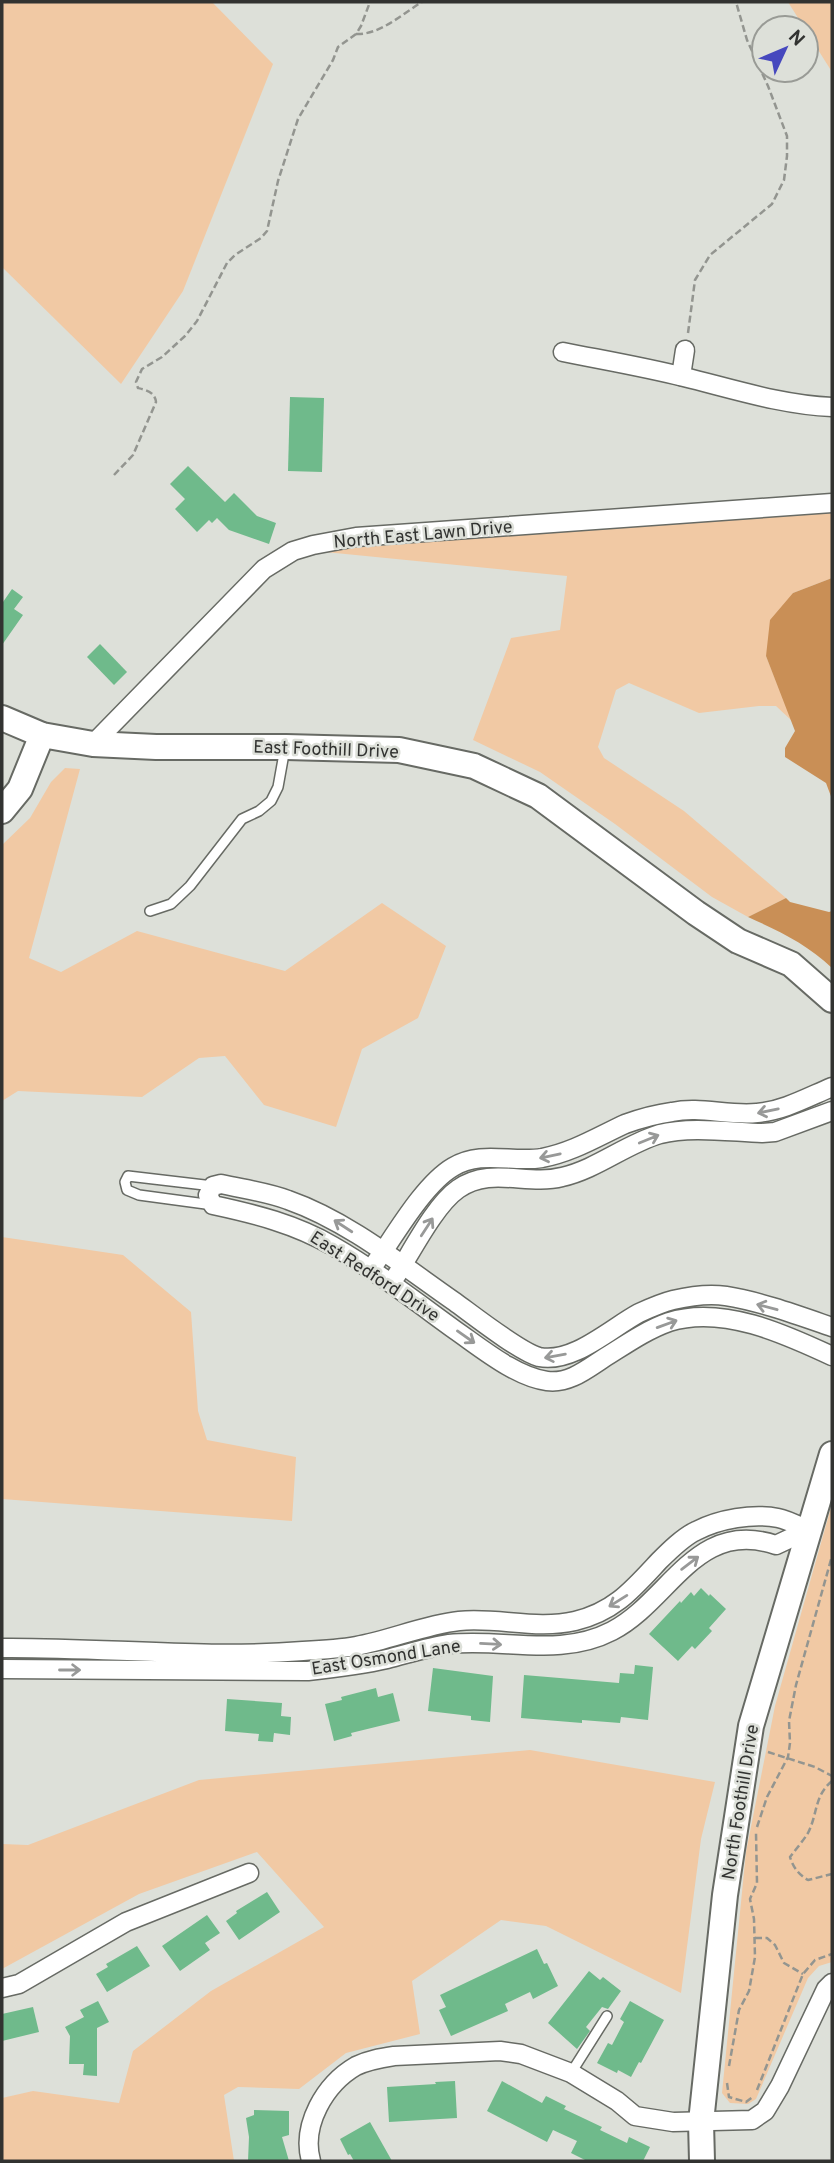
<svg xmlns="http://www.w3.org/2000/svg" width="834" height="2163" font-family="Overpass,sans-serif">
<rect width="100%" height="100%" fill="#dde0d9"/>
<!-- green -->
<g fill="#f1c9a4">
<polygon points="2,2 212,2 273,64 183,291 121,384 2,267"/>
<polygon points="788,2 832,2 832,72"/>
<polygon points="832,508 832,578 793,593 766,656 792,721 776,706 759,706 699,713 629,683 616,690 598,747 604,758 684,811 786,898 748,917 712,897 615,824 540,772 473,740 511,638 560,630 567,576 315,551"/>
<polygon points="65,768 80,769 29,958 61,972 137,931 285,971 382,903 446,946 418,1018 362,1049 336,1127 264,1105 225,1056 199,1058 142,1097 18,1091 2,1101 2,845 30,818 51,782"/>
<polygon points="2,1237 123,1255 191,1312 198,1411 207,1440 296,1457 292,1521 2,1499"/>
<polygon points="832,1504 832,1962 819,1966 808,1978 756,2099 748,2104 730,2103 722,2093 746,1852 775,1706"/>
<polygon points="530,1750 715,1782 701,1839 681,1993 546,1926 501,1920 412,1981 420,2034 346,2053 299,2089 238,2087 224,2095 234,2161 2,2161 2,2098 33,2091 119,2103 133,2051 211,1991 324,1927 257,1852 139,1894 2,1969 2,1844 28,1845 199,1780"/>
</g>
<!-- forest -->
<g fill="#c98f56">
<polygon points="832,578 832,799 826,783 785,757 785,748 795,731 766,656 770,620 793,593"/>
<path d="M786,898L790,902L829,912L832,911V968C807,944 779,931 748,917Z"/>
</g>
<!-- building -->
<g fill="#6fba8b">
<polygon points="290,397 324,398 322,472 288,471"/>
<polygon points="188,466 225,502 234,493 257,516 276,523 269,544 229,530 217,518 212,523 209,520 197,532 175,509 185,499 170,484"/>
<polygon points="12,589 23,597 14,609 23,615 2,645 2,601 3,602"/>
<polygon points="100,644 127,672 114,685 87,657"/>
<polygon points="701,1588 709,1596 710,1594 726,1609 709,1628 712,1631 695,1649 692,1646 678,1661 649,1634 680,1601 681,1603 691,1592 694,1596"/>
<polygon points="635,1665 653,1667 648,1720 621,1717 620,1723 582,1720 582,1723 521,1718 524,1675 619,1683 620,1673 634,1674"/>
<polygon points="433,1668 493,1676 490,1722 471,1720 471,1716 428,1711"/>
<polygon points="376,1688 378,1697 393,1693 400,1721 351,1733 352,1736 334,1741 325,1704 342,1700 341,1697"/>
<polygon points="227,1699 282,1703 281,1716 291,1717 290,1735 274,1733 273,1742 258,1741 259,1734 225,1731"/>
<polygon points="267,1892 280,1912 239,1940 226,1921 237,1913 236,1911"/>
<polygon points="207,1915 220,1933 205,1943 210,1950 180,1971 162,1946"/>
<polygon points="137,1946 150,1966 107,1992 96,1974 108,1967 106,1964"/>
<polygon points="537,1949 544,1964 547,1963 558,1986 533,1999 530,1992 505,2004 508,2011 451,2036 439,2010 446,2007 440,1995"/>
<polygon points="589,1971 600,1980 603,1977 621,1991 608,2009 602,2007 586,2027 590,2031 577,2049 548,2023"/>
<polygon points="98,2001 109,2022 97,2028 97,2076 83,2075 84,2064 69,2064 70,2036 65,2027 84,2017 80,2010"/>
<polygon points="630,2001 664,2020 641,2063 639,2062 631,2077 618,2070 617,2073 597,2063 608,2043 612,2045 624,2022 620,2019"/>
<polygon points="33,2007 39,2032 2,2041 2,2014"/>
<polygon points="455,2081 457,2118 389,2122 387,2087 436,2084 435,2082"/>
<polygon points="502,2081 542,2103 546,2096 566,2106 564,2109 602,2127 600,2130 627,2143 629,2137 650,2147 643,2161 587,2161 571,2153 577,2141 553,2130 547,2142 487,2111"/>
<polygon points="254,2110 289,2111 289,2135 282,2137 289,2161 248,2161 249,2137 246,2118 254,2115"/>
<polygon points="370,2122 392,2161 354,2161 350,2154 348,2155 340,2139"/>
</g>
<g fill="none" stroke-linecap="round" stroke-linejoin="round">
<!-- lane casing -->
<g stroke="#676a64" stroke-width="12">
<g id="lane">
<polyline points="150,911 171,904 190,886 242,819 259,811 271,801 278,787 285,748"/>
<polyline points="213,1205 139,1195 127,1190 125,1182 128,1176 213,1186"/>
<polyline points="571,2073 607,2016"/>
</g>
</g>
<!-- street casing -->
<g stroke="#676a64" stroke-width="21">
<g id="street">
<path d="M563,352C603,360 644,367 684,377C733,389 782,405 832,407"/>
<polyline points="681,376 685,350"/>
<polyline points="93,744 264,569 293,551 313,545 356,537 832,503"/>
<path d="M376,1262C395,1235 424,1184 453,1167C481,1150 512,1163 542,1158C573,1152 597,1137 625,1124C639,1119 657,1114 672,1112C700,1106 728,1116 757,1113C783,1111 808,1097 832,1087"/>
<path d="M396,1276C412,1251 435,1205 458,1189C490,1166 527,1186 562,1177C597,1169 626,1144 660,1134C690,1126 731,1132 762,1133L775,1132L832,1111"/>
<path d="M832,1327C800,1316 759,1301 726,1296C708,1293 690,1296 673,1300C661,1303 650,1308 639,1313C611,1328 573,1364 539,1357C520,1352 473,1315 455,1302C403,1266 348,1221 288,1200C267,1192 243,1189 221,1184L213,1186L208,1195L213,1205C255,1214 295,1224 333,1246C375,1270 415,1301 455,1330C481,1348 516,1377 547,1381C569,1384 587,1369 604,1358C625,1345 646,1330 669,1322C722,1305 785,1334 832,1356"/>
<path d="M2,1648C102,1647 203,1659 303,1651C321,1650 339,1649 356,1646C390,1640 424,1625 459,1621C498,1617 536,1630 575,1621C614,1612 633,1589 659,1561C669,1551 683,1537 696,1531C719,1519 753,1513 778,1518C788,1520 799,1526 808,1530L776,1545C696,1518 670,1601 612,1631C560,1658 504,1638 449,1644C429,1647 407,1654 387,1659C361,1665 335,1668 308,1671L2,1669"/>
<polyline points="2,1988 19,1984 126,1922 249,1873"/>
<path d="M311,2161C301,2125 325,2084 356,2066C368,2060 381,2058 394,2056L500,2051L521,2054L571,2073L617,2101L635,2116L673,2122L752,2120L765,2111L780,2086L826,1989L832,1983"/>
</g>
</g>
<!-- secondary casing -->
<g stroke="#676a64" stroke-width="28">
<g id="secondary">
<polyline points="2,718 42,735 93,744 156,747 286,747 399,750 474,766 538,796 696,913 738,941 791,964 832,1000"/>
<polyline points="2,811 20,789 42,735"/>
<polyline points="702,2161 701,2122 725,1895 751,1726 832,1454"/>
</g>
</g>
<!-- path -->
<g stroke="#939590" stroke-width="2.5" stroke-dasharray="7 3.5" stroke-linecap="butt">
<path d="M356,34C380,35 402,14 422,2"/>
<polyline points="688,333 695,280 710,255 772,204 784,180 787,156 787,136 768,86 747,40 736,2"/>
<path d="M114,475L133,455L156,402C155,392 146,390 138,388L136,382L142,369L162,357L185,336L197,321L227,263L235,255L261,238L267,231L278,181L298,119L333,60L338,47L356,34L361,26L370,2"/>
<polyline points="768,1752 815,1767 832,1776"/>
<path d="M832,1781C814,1796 818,1813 808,1833C803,1841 796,1849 790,1857C793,1867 799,1875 808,1880L832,1874"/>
<polyline points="757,1827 767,1797 788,1757 790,1743 789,1721 796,1685 832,1556"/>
<polyline points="755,1938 767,1938 775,1945 784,1963 803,1974"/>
<polyline points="729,2066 739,2010 749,1991 755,1957 754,1919 750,1899 757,1883 756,1833"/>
<polyline points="727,2083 729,2097 746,2102 754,2096"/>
<polyline points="757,2090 803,1974 815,1960 832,1954"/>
</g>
<!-- lane -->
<use href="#lane" stroke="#fff" stroke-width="9"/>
<!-- street -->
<use href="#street" stroke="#fff" stroke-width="18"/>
<!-- secondary -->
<use href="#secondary" stroke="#fff" stroke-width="24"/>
</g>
<!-- one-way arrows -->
<defs><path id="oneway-shaft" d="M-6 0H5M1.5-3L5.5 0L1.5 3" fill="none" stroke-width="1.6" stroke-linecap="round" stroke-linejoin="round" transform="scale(1.75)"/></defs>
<g stroke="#989998">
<use href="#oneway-shaft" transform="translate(768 1111) rotate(168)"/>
<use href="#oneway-shaft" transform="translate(649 1139) rotate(-22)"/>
<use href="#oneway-shaft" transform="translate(550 1156) rotate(168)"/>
<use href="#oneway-shaft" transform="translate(343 1226) rotate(-147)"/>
<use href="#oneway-shaft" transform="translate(427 1227) rotate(-57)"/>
<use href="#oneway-shaft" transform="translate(767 1307) rotate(-165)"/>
<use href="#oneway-shaft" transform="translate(667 1324) rotate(-20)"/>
<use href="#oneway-shaft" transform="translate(466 1337) rotate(35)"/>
<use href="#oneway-shaft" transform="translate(555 1356) rotate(170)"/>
<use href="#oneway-shaft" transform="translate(690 1563) rotate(-37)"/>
<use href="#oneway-shaft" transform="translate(618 1601) rotate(148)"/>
<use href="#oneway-shaft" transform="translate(491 1644) rotate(3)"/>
<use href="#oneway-shaft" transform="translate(70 1670)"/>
</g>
<g text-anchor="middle" stroke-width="5" stroke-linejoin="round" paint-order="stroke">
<!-- street labels -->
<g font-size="18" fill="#323331" stroke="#dde0d9">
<text transform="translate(423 534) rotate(-5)" y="6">North East Lawn Drive</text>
<text transform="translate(326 749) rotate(2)" y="6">East Foothill Drive</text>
<text transform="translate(375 1276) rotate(33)" y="6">East Redford Drive</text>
<text transform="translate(386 1657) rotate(-9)" y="6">East Osmond Lane</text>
<text transform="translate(740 1802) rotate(-81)" y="6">North Foothill Drive</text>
</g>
</g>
<!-- border -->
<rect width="834" height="2163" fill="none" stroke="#323331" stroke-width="7"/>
<!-- north arrow -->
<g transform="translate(785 49) rotate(46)"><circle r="33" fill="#dde0d9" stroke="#999b96" stroke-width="2"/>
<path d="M0-5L12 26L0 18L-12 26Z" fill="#4648be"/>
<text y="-10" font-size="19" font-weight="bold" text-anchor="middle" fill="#323331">N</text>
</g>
</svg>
